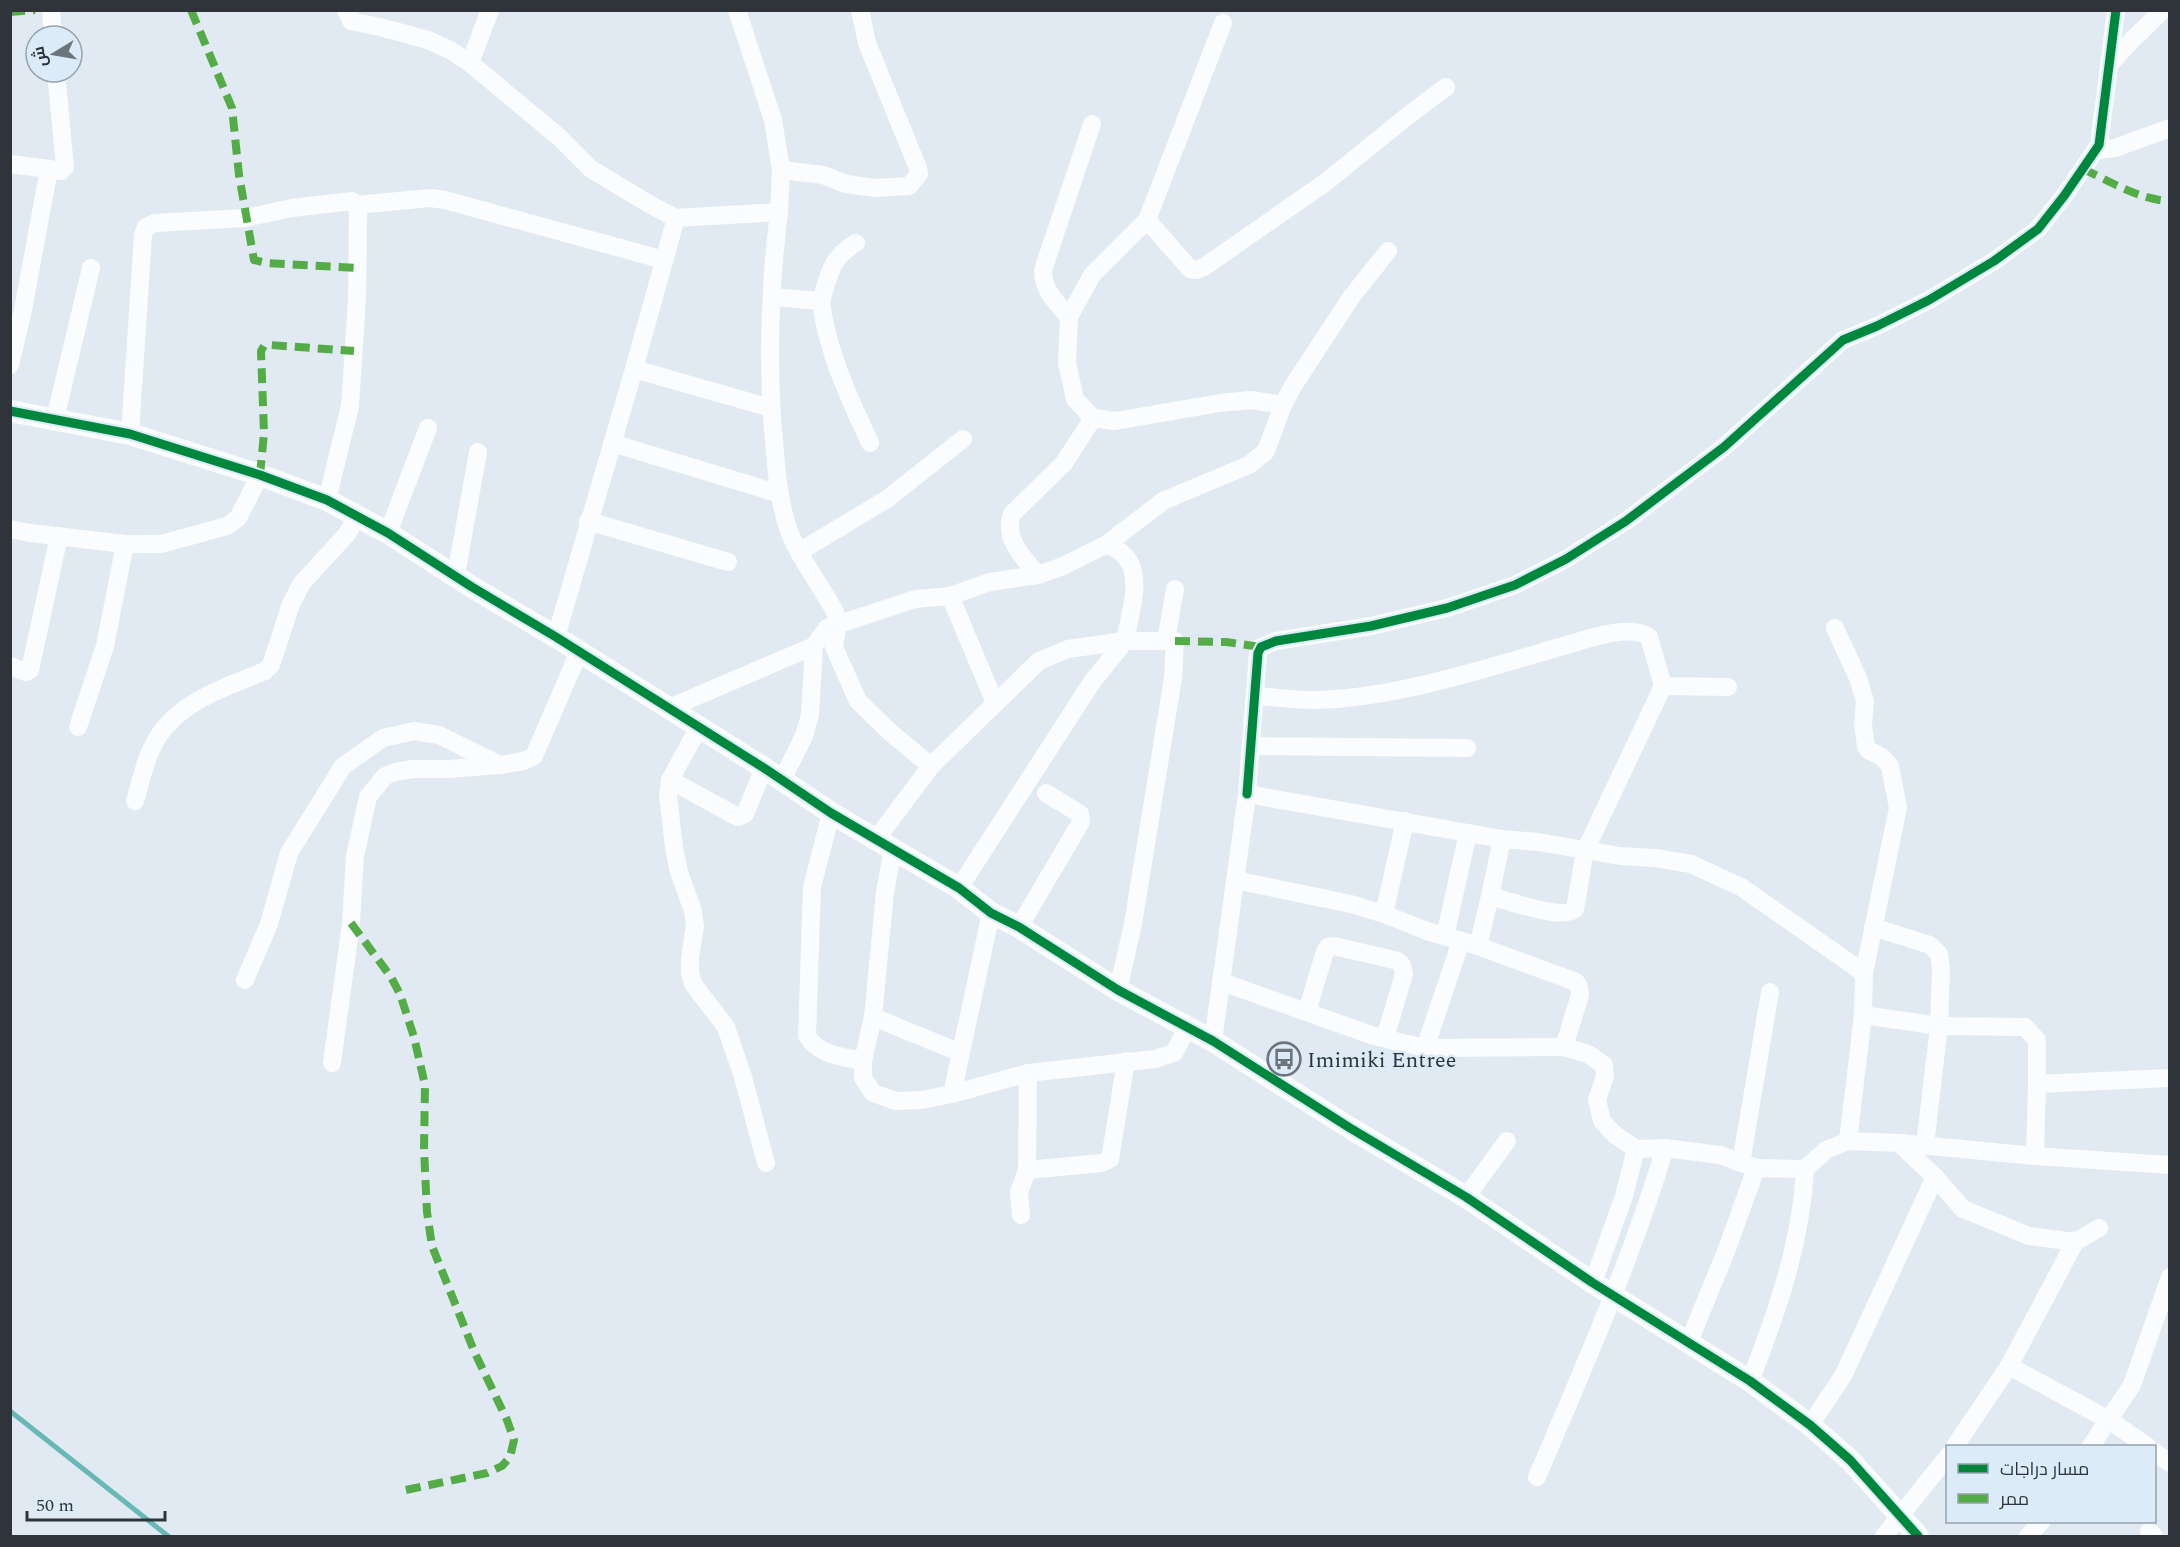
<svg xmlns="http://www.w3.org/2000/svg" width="2180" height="1547" font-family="Spectral,Cairo,serif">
<rect width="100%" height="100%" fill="#e1eaf2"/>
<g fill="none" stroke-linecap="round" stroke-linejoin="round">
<!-- stream -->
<polyline stroke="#69b8b8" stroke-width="5" points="10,1411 168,1536"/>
<!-- minor -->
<g stroke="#fafcfd" stroke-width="18">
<polyline points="51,10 53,36"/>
<polyline points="346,10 351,21 380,27 428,40 450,50 470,63 559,137 591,169 649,204 676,218 779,212 781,170 773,120 737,10"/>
<polyline points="470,63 490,10"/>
<polyline points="2109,65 2131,41 2163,10"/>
<polyline points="2096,150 2115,148 2170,128"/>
<polyline points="10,164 49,169 23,310 10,365"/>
<polyline points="49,169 61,171 65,167 56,72"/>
<polyline points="781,170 823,175 846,184 875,188 909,186 919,174 918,168 867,43 860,10"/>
<polyline points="356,205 430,198 445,200 664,260"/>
<path d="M779,212C769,292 767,373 775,453C777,479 781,514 792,538C803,564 822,587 835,612L838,624L834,647L858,701L891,733L931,766"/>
<polyline points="1147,220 1223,23"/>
<path d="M772,297L821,301C827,352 849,397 870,443"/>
<path d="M821,301C829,275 831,257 856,243"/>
<path d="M1069,317C1056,302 1043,291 1043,270L1092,124"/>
<polyline points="634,369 771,408"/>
<polyline points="1283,405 1251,400 1220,403 1115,421 1093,418 1075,399 1067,363 1069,317 1092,275 1147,220 1190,269 1196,270 1204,267 1326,182 1405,118 1446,87"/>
<polyline points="55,419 91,268"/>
<polyline points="130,434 143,235 146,227 155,223 245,218 292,208 352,201 356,205 358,214 357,300 350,406 327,500"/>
<polyline points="612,443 780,494"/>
<polyline points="588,521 728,562"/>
<polyline points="10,529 30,533 125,544 161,544 227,526 238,518 260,475"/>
<polyline points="388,533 428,428"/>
<polyline points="799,552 887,499 963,439"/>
<polyline points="456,575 478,452"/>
<path d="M1038,575C1023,557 1003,539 1012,514L1064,463L1093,418"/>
<polyline points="950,596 995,703"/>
<polyline points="1835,628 1858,678 1865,701 1863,725 1866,746 1868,750 1882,757 1890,766 1898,808 1864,973 1863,1015 1848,1141"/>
<polyline points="556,637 634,369 676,218"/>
<polyline points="1166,641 1175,589"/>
<polyline points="10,666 26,672 30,670 59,536"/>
<polyline points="1663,686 1728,687"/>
<path d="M1255,696C1275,697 1295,700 1315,700C1398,698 1490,667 1570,644C1590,638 1631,624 1649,637L1663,686L1585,851L1575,909C1563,921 1507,900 1490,896L1502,839"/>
<polyline points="669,708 814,646"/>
<polyline points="78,727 105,646 125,544"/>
<polyline points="699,727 670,780 668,795 674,848 679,872 693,911 695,926 690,958 690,972 693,984 726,1027 743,1077 766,1163"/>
<polyline points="1251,746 1467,748"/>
<polyline points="670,780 738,817 745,814 764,768"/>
<polyline points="782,780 804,736 810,715 814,646 827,628 915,599 950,596 990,582 1038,575 1063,566 1107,544 1163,501 1249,465 1266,451 1283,405 1293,386 1352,296 1388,251"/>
<polyline points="1247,794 1258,653 1261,647 1276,641 1371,626 1447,608 1515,585 1566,559 1626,521 1724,447 1843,340 1877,326 1929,300 1994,261 2038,229 2064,196 2099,145 2116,10"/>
<path d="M135,801C140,784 144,764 152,748C171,704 224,688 265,671L271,665L291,604L302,583L347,534L358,515"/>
<path d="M831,813L812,887L807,1036C819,1055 842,1057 863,1061"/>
<path d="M877,838L931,766L1039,661L1068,649L1125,641C1129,616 1145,574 1123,554C1119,550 1112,547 1107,544"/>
<polyline points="893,849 885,892 873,1017 863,1061 863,1078 873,1093 896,1101 921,1100 952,1094 1028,1073 1155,1059 1174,1053 1187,1028"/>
<polyline points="1235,880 1351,904 1384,914 1427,931 1478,946 1576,982 1579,987 1580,995 1564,1047 1588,1054 1604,1065 1605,1076 1597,1100 1602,1121 1614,1134 1636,1149 1665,1148 1720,1155 1756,1168"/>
<polyline points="959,888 1092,682 1125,641 1175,641 1173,678 1133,924 1118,990"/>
<polyline points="1384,914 1405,821"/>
<polyline points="1019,927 1081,822 1080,814 1046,793"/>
<polyline points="1445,936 1468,833"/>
<polyline points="1478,946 1490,896"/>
<polyline points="245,980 269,924 289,853 343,766 383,738 414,731 439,735 500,765 524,761 534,756 579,652"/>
<polyline points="1222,982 1374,1036 1425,1048 1564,1047"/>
<polyline points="1307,1011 1325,952 1328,947 1334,946 1398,961 1402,965 1404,974 1385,1038"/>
<polyline points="1863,1015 1939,1026 1941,969 1939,954 1930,945 1873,927"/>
<polyline points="873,1017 961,1053"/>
<polyline points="1213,1041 1247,794 1502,839 1538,842 1620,856 1655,858 1691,864 1741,887 1864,973"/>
<polyline points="1425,1048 1461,941"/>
<polyline points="332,1063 351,923 355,856 368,797 385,776 395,772 413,769 448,769 500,765"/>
<polyline points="952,1094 991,913"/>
<polyline points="1899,1143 1935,1177 1963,1209 2029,1236 2075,1242"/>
<polyline points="1925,1145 1939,1026 2025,1027 2037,1040 2037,1084"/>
<polyline points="2035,1156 2037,1084 2170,1078"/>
<polyline points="1741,1163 1770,992"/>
<polyline points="1027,1170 1102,1163 1110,1159 1126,1061"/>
<polyline points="1466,1197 1507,1141"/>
<polyline points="1021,1215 1019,1192 1027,1170 1028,1073"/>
<polyline points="1593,1283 1624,1196 1636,1149"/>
<polyline points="1688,1344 1727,1249 1756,1168 1805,1169 1826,1150 1848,1141 1899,1143 2035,1156 2170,1165"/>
<polyline points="2009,1366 2075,1242 2099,1228"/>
<path d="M1750,1381C1777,1313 1801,1243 1805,1169"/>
<polyline points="1810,1425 1843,1376 1935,1177"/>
<polyline points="1955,1446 2009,1366 2109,1420 2147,1446"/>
<polyline points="2091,1446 2132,1385 2170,1277"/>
<polyline points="2154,1452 2170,1463"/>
<path d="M1537,1477C1583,1369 1631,1261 1665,1148"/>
<polyline points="2149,1531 2154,1536"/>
<polyline points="1884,1536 1948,1456"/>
<polyline points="2028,1536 2041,1522"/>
</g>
<!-- tertiary -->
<polyline stroke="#fafcfd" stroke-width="22" points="10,411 130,434 260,475 327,500 388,533 472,587 556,637 764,768 831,813 959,888 991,913 1019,927 1118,990 1213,1041 1350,1128 1466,1197 1593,1283 1750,1381 1810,1425 1850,1460 1918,1536"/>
<!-- quiet -->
<g stroke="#54ac46" stroke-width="8" stroke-dasharray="15 8" stroke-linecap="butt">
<polyline points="191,10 232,108 239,175 254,260 266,263 357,268"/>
<polyline points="10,12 35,10"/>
<path d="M2083,169C2110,181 2139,200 2170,201"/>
<polyline points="260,475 264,433 261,351 264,346 270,345 354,351"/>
<polyline points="1175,641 1226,642 1261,647"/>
<polyline points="351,923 391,977 400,994 414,1037 425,1085 424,1149 427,1212 432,1246 474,1351 507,1420 514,1440 510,1457 502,1466 487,1473 401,1491"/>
</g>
<!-- cycleway casing -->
<g stroke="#dbebf8" stroke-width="13">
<g id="cycleway">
<polyline points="10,411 130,434 260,475 327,500 388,533 472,587 556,637 764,768 831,813 959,888 991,913 1019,927 1118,990 1213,1041 1350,1128 1466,1197 1593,1283 1750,1381 1810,1425 1850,1460 1918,1536"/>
<polyline points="1247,794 1258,653 1261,647 1276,641 1371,626 1447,608 1515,585 1566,559 1626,521 1724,447 1843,340 1877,326 1929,300 1994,261 2038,229 2064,196 2099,145 2116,10"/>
</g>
</g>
<!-- cycleway -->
<use href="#cycleway" stroke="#00873e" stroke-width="9"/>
</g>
<!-- icons -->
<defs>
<g id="bus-ring" transform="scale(1.725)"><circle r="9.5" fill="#dbebf8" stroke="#6d747a" stroke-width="1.5"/><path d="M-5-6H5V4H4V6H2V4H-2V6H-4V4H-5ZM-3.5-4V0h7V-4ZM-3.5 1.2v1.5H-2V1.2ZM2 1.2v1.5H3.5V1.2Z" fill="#6d747a"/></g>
</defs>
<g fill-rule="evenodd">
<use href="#bus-ring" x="1284" y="1059"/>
</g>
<g text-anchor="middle" stroke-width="5" stroke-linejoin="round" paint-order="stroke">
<!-- poi labels -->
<g font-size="22" fill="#2e3439" stroke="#dbebf8" text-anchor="start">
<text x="1307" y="1067">Imimiki Entree</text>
</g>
</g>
<!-- border -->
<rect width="2180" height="1547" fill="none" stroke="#2e3439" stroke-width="24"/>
<!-- legend -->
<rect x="1946" y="1445" width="210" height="78" fill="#dbebf8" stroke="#96a2ac" stroke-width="1.5"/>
<rect x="1958" y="1464" width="30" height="9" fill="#00873e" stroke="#96a2ac" stroke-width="1.5"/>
<text x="2000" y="1475" font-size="18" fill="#2e3439">مسار دراجات</text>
<rect x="1958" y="1494" width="30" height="9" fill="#54ac46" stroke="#96a2ac" stroke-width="1.5"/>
<text x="2000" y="1505" font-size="18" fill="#2e3439">ممر</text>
<!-- north arrow -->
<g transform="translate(54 54) rotate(259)"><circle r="28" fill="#dbebf8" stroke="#96a2ac" stroke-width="1.5"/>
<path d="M0-4.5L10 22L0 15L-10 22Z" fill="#6d747a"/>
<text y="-9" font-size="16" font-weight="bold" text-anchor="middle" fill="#2e3439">ش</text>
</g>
<!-- scale -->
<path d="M27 1511v9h138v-9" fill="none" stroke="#2e3439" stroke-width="3"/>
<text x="36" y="1511" font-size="18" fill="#2e3439" stroke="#dbebf8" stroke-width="4.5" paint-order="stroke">50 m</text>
</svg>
